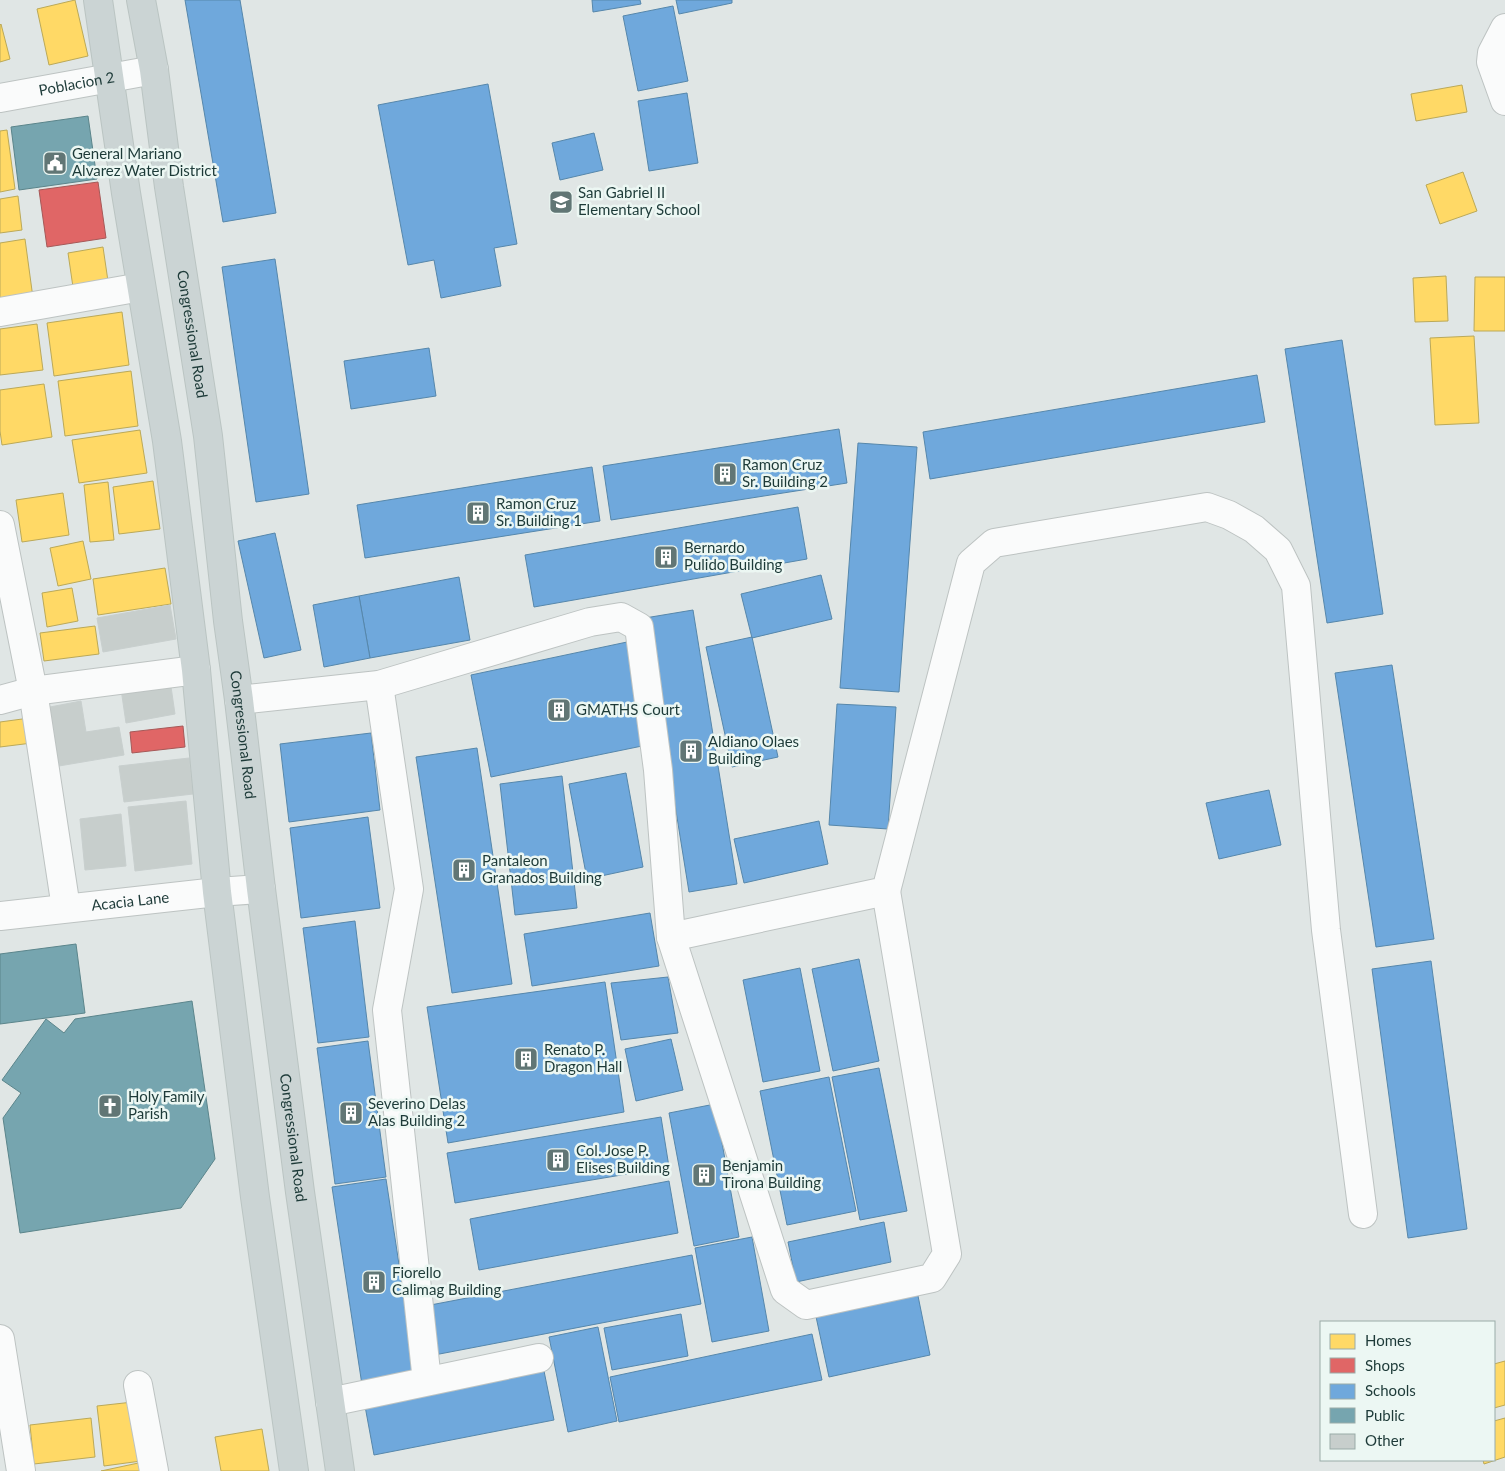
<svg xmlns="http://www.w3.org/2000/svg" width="1505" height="1471" font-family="Lato,sans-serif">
<rect width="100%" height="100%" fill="#e0e6e5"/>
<!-- homes -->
<g fill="#ffd966" stroke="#bba958">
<polygon points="75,0 88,56 49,65 37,9"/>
<polygon points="1,24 10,59 0,62 0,25"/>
<polygon points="1462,85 1467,112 1416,121 1411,94"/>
<polygon points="7,130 15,189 0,192 0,131"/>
<polygon points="1463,172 1477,211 1440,224 1426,185"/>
<polygon points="18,196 22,230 0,233 0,199"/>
<polygon points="25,239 33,298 0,302 0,243"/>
<polygon points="103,247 109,288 74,294 68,253"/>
<polygon points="1446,276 1448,321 1415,322 1413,278"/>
<polygon points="1475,277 1505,277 1505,331 1474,331"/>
<polygon points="122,312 129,365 54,376 47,323"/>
<polygon points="37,324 43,370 0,375 0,329"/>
<polygon points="1474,336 1479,423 1435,425 1430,338"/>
<polygon points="131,371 138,426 65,436 58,381"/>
<polygon points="44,384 52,437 2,445 0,431 0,390"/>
<polygon points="140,430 147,473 79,483 72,440"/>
<polygon points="153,481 160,529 119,534 113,487"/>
<polygon points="108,482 114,540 90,542 84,485"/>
<polygon points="63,493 69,535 22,542 16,500"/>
<polygon points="83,541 91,579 58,586 50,548"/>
<polygon points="165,568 171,604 98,615 93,579"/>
<polygon points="72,588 78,621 47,627 42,593"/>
<polygon points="95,626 99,654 44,661 40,633"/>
<polygon points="37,717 40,742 0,747 0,722"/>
<polygon points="1505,1361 1505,1405 1494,1408 1494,1364"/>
<polygon points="133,1402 141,1461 104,1466 97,1406"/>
<polygon points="91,1418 95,1457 34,1464 30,1425"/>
<polygon points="1505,1418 1505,1457 1484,1464 1483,1460 1494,1460 1494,1421"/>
<polygon points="262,1429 269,1471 221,1471 215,1437"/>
<polygon points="143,1462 144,1471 101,1471"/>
</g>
<!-- shops -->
<g fill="#e06666" stroke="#a65958">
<polygon points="98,182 106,238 47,247 39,190"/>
<polygon points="183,726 185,747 132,753 130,732"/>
</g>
<!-- schools -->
<g fill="#6fa8dc" stroke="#5687ab">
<polygon points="185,0 240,0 276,213 223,222"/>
<polygon points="592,0 640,0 641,4 593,12"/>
<polygon points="676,0 732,0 732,3 679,14"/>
<polygon points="673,6 688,81 638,91 623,16"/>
<polygon points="488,84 517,244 494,248 501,286 441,298 434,260 408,265 378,105"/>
<polygon points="687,93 698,163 649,171 638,101"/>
<polygon points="594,133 603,170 560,180 552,143"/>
<polygon points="275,259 309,494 256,502 222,267"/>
<polygon points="1342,340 1383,614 1327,623 1285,349"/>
<polygon points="429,348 436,396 351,409 344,361"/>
<polygon points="1257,375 1265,422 930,479 923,432"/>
<polygon points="839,429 847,483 611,520 603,466"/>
<polygon points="858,443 917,447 899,692 840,688"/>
<polygon points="592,467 600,521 365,558 357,505"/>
<polygon points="798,507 807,559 534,607 525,555"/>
<polygon points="275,533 301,650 264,658 238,541"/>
<polygon points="821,575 832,619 752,638 741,594"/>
<polygon points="459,577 470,640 370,658 359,596"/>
<polygon points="359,596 370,658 324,667 313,605"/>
<polygon points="693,610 737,884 689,892 645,618"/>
<polygon points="752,637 778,757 732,767 706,647"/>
<polygon points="627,642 647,745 491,777 471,675"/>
<polygon points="1392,665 1434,939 1376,947 1335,673"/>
<polygon points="837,704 896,707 888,829 829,825"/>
<polygon points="371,733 380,810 289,822 280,744"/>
<polygon points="477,748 512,984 452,993 416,757"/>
<polygon points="626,773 643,867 587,879 569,784"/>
<polygon points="562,776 577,908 515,915 500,784"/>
<polygon points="1269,790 1281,845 1219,859 1206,803"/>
<polygon points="368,817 380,908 301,918 290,828"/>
<polygon points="819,821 828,864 744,883 734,839"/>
<polygon points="650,913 659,966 532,986 524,934"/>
<polygon points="355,921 369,1037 318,1043 303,928"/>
<polygon points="859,959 879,1061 833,1071 812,969"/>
<polygon points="1431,961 1467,1229 1408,1238 1372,969"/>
<polygon points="800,968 820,1071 763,1082 743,980"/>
<polygon points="668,977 678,1033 621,1040 611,983"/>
<polygon points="605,982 624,1112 448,1143 427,1007"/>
<polygon points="671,1039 683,1090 636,1101 625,1049"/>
<polygon points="368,1041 386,1177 335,1184 317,1048"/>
<polygon points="879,1068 907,1211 860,1220 832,1077"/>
<polygon points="829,1077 856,1211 787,1225 760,1091"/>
<polygon points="715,1104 739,1237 694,1246 669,1113"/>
<polygon points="661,1117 669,1167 455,1203 447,1153"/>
<polygon points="386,1179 416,1376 362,1385 332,1187"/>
<polygon points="669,1181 678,1233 479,1270 470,1219"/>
<polygon points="884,1222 891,1262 796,1282 788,1242"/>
<polygon points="752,1237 769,1331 712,1342 695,1248"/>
<polygon points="692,1255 701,1304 429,1356 420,1307"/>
<polygon points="917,1291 930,1355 829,1377 815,1312"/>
<polygon points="681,1314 688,1356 612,1370 604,1328"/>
<polygon points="598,1327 617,1421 568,1432 549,1337"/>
<polygon points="812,1334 822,1380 619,1422 610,1377"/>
<polygon points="544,1371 554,1420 374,1455 365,1406"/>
</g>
<!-- public -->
<g fill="#76a5af" stroke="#5b858b">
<polygon points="88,116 97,179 19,190 11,127"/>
<polygon points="76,944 85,1013 0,1024 0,954"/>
<polygon points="192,1001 215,1159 181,1208 20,1233 3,1118 21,1093 2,1080 46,1019 64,1033 75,1019"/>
</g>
<!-- building -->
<g fill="#c7cecc" stroke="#c8cfce">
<polygon points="170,605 176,639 103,652 97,618"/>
<polygon points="170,680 175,714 126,723 121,689"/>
<polygon points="81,701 86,732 119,727 124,755 53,767 48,736 55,735 50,707"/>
<polygon points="189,758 193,794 124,802 119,766"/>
<polygon points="186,801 192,864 135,871 128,807"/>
<polygon points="121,814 126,866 85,870 80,819"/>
</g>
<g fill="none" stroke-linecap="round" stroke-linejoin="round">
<!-- minor casing -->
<g stroke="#bdc3c2" stroke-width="30">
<g id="minor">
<polyline points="1505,28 1492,53 1491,62 1505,101"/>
<path id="s1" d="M0,98L154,70"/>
<polyline points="0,312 141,287"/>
<polyline points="0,525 33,691 66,908"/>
<polyline points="379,685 409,889 387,1010 427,1381"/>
<polyline points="0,700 33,691 196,670"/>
<polyline points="239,700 379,685 590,622 621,617 639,627 658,770 671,937 886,891 971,563 994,543 1207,507 1229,515 1254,529 1278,550 1296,586 1326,930 1363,1214"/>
<path id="s2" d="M0,916L217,892L261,889"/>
<polyline points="671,937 785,1290 806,1305 932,1278 947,1254 886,891"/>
<polyline points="0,1339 21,1471"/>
<polyline points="138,1385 154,1471"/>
<polyline points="330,1402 539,1358"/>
</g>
</g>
<!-- major casing -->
<g stroke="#bac4c2" stroke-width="30">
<g id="major">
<polyline points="98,0 126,193 167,441 196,670 217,892 255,1197 294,1471"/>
<path id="s3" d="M141,0L154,70L169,187L208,436L228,621L239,700L261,889L300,1192L340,1471"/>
</g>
</g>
<!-- minor -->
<use href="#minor" stroke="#fafbfb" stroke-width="28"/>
<!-- major -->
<use href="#major" stroke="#cbd4d4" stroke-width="28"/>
</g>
<!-- icons -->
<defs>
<g id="civic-square" transform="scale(1.25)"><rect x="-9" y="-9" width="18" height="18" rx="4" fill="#617675" stroke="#ecf7f3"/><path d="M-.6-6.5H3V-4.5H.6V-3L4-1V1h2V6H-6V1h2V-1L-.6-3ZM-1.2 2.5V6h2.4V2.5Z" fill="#fff"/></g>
<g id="school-square" transform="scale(1.25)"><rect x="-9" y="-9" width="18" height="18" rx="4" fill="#617675" stroke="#ecf7f3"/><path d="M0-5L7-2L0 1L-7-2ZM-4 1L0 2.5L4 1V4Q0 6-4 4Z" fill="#fff"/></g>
<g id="building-square" transform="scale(1.25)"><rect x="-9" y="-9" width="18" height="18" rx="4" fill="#617675" stroke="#ecf7f3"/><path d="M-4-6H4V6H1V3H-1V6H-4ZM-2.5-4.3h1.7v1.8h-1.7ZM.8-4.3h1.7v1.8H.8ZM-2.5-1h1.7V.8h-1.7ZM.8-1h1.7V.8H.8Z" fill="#fff"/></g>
<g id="church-square" transform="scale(1.25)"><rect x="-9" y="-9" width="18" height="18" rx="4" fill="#617675" stroke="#ecf7f3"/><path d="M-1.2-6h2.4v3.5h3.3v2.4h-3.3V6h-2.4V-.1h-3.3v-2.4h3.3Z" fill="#fff"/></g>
</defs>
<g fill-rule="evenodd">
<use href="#civic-square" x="55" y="163"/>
<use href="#school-square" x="561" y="202"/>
<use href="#building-square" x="725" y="474"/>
<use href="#building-square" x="478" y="513"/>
<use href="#building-square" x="666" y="557"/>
<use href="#building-square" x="559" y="710"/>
<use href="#building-square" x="691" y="751"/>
<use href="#building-square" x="464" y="870"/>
<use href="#building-square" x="526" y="1059"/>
<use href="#church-square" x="110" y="1106"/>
<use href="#building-square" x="351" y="1113"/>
<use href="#building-square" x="558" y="1160"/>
<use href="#building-square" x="704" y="1175"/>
<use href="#building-square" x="374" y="1282"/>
</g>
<g text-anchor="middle" stroke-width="5" stroke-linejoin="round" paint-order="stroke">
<!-- street labels -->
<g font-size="15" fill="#1d3a38" stroke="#ecf7f3">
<text dy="5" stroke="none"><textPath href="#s1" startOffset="78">Poblacion 2</textPath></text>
<text dy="5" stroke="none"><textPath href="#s3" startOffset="338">Congressional Road</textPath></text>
<text dy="5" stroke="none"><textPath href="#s3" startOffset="742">Congressional Road</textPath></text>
<text dy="5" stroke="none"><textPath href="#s2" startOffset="131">Acacia Lane</textPath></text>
<text dy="5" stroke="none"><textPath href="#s3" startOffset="1148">Congressional Road</textPath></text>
</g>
<!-- poi labels -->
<g font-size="15" fill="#1d3a38" stroke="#ecf7f3" text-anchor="start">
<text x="72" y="159">General Mariano<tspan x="72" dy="17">Alvarez Water District</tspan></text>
<text x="578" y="198">San Gabriel II<tspan x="578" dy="17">Elementary School</tspan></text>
<text x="742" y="470">Ramon Cruz<tspan x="742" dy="17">Sr. Building 2</tspan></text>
<text x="496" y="509">Ramon Cruz<tspan x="496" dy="17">Sr. Building 1</tspan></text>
<text x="684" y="553">Bernardo<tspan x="684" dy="17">Pulido Building</tspan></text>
<text x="576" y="715">GMATHS Court</text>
<text x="708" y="747">Aldiano Olaes<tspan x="708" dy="17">Building</tspan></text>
<text x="482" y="866">Pantaleon<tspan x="482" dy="17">Granados Building</tspan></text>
<text x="544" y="1055">Renato P.<tspan x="544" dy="17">Dragon Hall</tspan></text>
<text x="128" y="1102">Holy Family<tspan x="128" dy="17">Parish</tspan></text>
<text x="368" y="1109">Severino Delas<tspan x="368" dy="17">Alas Building 2</tspan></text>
<text x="576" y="1156">Col. Jose P.<tspan x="576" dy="17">Elises Building</tspan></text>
<text x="722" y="1171">Benjamin<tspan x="722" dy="17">Tirona Building</tspan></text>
<text x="392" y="1278">Fiorello<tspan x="392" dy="17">Calimag Building</tspan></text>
</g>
</g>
<!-- legend -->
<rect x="1320" y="1321" width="175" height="140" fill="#ecf7f3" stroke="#99aba8"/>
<rect x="1330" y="1334" width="25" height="15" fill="#ffd966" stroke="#99aba8"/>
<text x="1365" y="1346" font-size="15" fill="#1d3a38">Homes</text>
<rect x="1330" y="1358" width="25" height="15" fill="#e06666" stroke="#99aba8"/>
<text x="1365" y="1371" font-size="15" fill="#1d3a38">Shops</text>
<rect x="1330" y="1384" width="25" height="15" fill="#6fa8dc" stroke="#99aba8"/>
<text x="1365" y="1396" font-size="15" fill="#1d3a38">Schools</text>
<rect x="1330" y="1408" width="25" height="15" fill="#76a5af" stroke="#99aba8"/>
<text x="1365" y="1421" font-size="15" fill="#1d3a38">Public</text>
<rect x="1330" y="1434" width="25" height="15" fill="#c7cecc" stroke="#99aba8"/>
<text x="1365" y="1446" font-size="15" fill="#1d3a38">Other</text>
</svg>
